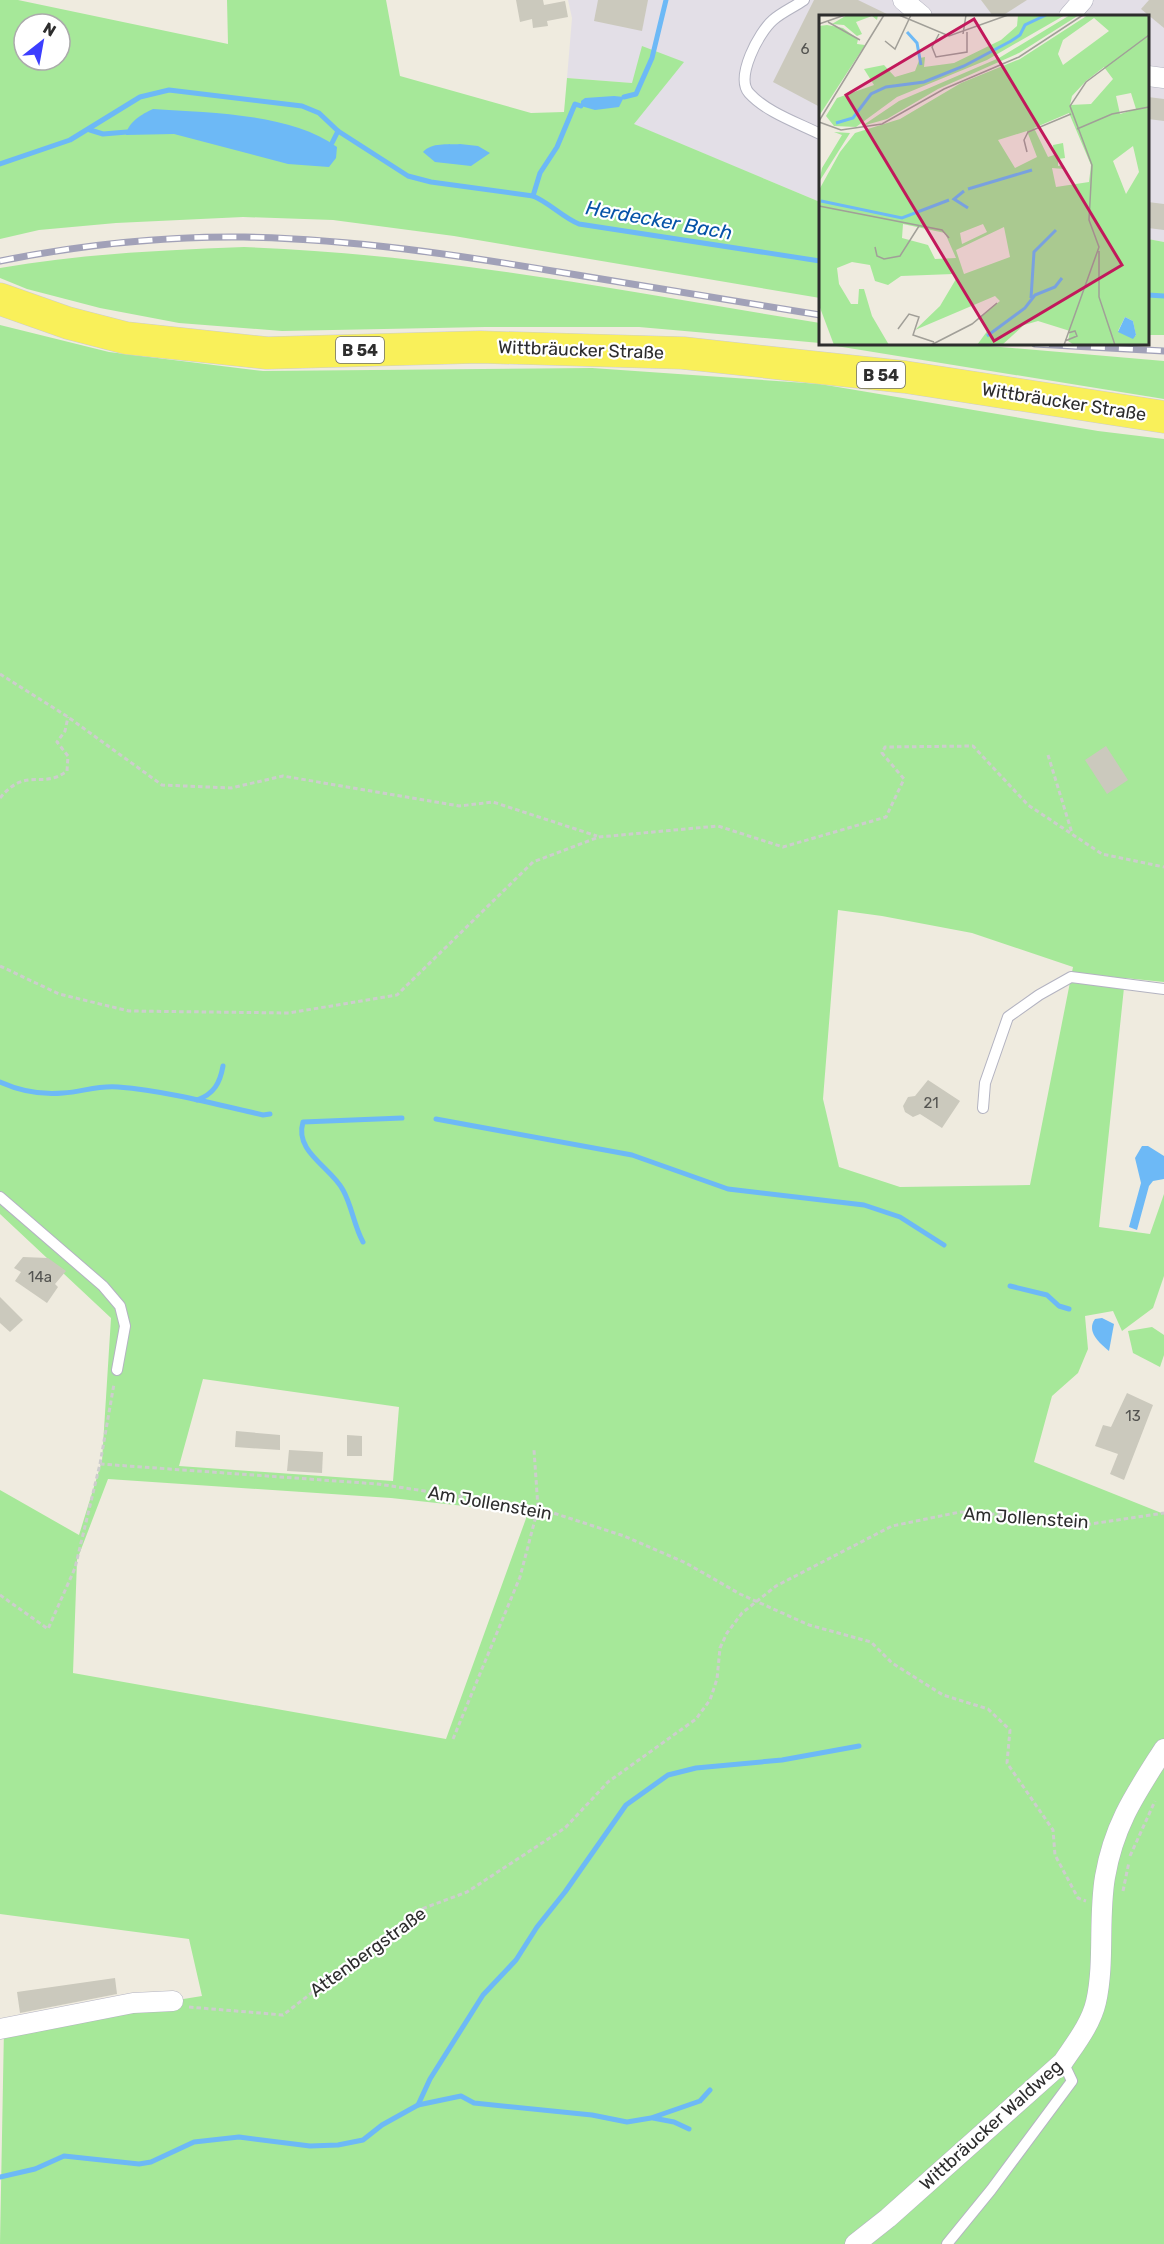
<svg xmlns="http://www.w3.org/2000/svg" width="1164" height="2244" font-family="Rubik,sans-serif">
<rect width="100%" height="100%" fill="#efebdf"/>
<!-- industrial -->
<polygon fill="#e3dfe7" points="568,0 1164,0 1164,242 1148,239 1148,16 820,16 820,202 633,124 683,62 632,83 567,78 572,18"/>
<!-- green -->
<g fill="#a6e899" fill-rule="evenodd">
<path d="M0,0H18L228,44L227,0H386L400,76L531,113L564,112L567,78L632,83L642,46L684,62L634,124L820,202V298L454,236L333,220L243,217L116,223L39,230L0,239ZM24,24H60V60H24Z"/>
<polygon points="1148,239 1164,242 1164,335 1148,335"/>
<path d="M244,247C438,254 629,292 820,323V343L639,327H485L282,331L179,323L100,308L27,289L0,278V268C81,254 162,250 244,247Z"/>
<path d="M0,325L109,352L263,371L592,368L820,384L1098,431L1164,439V982L1125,978L1099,1227L1150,1234L1164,1194V1276L1153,1308L1122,1331L1113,1311L1085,1316L1088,1349L1078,1373L1052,1396L1034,1462L1164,1514V2244H0L4,2028L202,1996L189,1939L0,1914V1490L79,1535L102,1461L111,1318L0,1214ZM838,910L882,916L972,933L1073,967L1030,1185L900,1187L839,1167L823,1099ZM203,1379L399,1407L393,1481L179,1466ZM108,1479L391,1498L528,1513L446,1739L73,1673L77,1560Z"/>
<polygon points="824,344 965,344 1164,361 1164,399"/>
<polygon points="1152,1327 1164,1335 1164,1355 1160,1367 1133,1353 1128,1331"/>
</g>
<!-- water -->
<g fill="#6db9f6">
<polygon points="614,96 624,97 619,107 595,110 581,106 581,101 585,98"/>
<path d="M153,109C210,113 290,113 337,147L336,158L329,167L288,164L174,134L126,135C128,122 142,114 153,109Z"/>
<path d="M460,144L478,146L490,153L471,166L435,162L423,152C432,142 447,145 460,144Z"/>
<polygon points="1142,1146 1148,1146 1164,1156 1164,1179 1153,1181 1149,1186 1137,1230 1129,1227 1141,1183 1135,1158"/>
<path d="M1102,1318L1114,1324L1109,1351C1099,1343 1086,1331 1095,1319Z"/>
</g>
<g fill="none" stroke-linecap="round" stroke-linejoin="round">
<!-- stream -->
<g stroke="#6db9f6" stroke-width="5">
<polyline points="624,97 636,94 652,58 666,0"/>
<polyline points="90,130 103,134 127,132"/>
<polyline points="332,143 338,131"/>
<path d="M0,164L70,140L140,97L169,90L302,106L319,113L338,131L408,176L431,182L533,196C550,203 562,217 579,224L820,261"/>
<polyline points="533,196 540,173 557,147 575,104 581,106"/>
<polyline points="1148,295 1164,296"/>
<path d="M0,1082C20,1091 41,1095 63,1093C82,1092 98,1085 118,1087C167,1091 215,1104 263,1115L270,1114"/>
<path d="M197,1100C214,1094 220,1083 223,1066"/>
<polyline points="436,1119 632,1155 728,1189 864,1205 900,1217 944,1245"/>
<path d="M363,1242C354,1226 352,1206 343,1190C331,1167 294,1152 303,1122L402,1118"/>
<polyline points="1010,1286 1047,1295 1059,1306 1069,1309"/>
<polyline points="418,2105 430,2079 483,1995 516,1960 537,1927 565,1892 626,1805 668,1775 696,1768 782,1760 859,1746"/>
<polyline points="653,2118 674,2122 689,2129"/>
<polyline points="0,2177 35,2169 64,2156 139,2164 151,2162 194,2142 239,2137 310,2146 338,2145 363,2140 382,2125 418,2105 461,2096 474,2103 592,2115 627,2122 651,2118 700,2101 710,2090"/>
</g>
</g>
<!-- building -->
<g fill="#cbc9bd">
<polygon points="516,0 543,0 544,5 565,1 568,17 547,21 548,26 533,28 532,19 520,22"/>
<polygon points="598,0 648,0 642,31 594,21"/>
<polygon points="814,0 858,0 891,16 820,16 820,107 773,82"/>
<polygon points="981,0 1027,0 1002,16 993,16"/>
<polygon points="1149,0 1164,0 1164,28 1141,9"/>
<polygon points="1148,97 1164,99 1164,121 1148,119"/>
<polygon points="1148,202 1164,204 1164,230 1148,228"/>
<polygon points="1106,746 1128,780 1107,794 1085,760"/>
<polygon points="928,1080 960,1101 942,1128 920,1114 913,1117 905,1112 903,1106 908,1097 915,1096"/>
<polygon points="23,1257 48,1258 66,1271 55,1284 58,1287 47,1303 15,1281 21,1272 14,1268"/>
<polygon points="0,1297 23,1320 10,1332 0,1323"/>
<polygon points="1127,1393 1153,1405 1124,1480 1110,1474 1118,1454 1095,1446 1103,1425 1111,1427"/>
<polygon points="236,1431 280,1435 280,1450 235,1447"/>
<polygon points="347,1435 362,1436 362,1456 347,1456"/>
<polygon points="289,1450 323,1452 322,1473 287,1471"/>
<polygon points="115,1978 117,1994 20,2013 17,1992"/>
</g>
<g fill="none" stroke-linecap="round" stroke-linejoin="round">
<!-- service casing -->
<g stroke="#b3b3c1" stroke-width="12">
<g id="service">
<path d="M804,0C794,7 782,12 773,20C759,32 735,77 749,93C766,112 798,123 820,134"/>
<polyline points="983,1108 985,1083 1008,1017 1039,995 1071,977 1164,989"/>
<polyline points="0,1197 103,1286 120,1306 125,1326 117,1370"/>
<polyline points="947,2244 991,2190 1072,2081 1063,2062"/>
</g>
</g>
<!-- minor casing -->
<g stroke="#b3b3c1" stroke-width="21">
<g id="minor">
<polyline points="903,0 922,16"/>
<polyline points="1069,16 1083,0"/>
<polyline points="1148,76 1164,78"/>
<polyline points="0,2029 133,2003 173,2001"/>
<path d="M855,2244L888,2218L1063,2062C1075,2044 1091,2024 1096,2002C1105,1962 1098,1918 1105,1877C1114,1824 1136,1793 1164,1749"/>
</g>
</g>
<!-- primary casing -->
<g stroke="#cdcdcd" stroke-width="33">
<polyline id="primary" points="0,299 68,323 126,338 267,353 480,347 683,353 905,377 1164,417"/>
</g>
<!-- path -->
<g stroke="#cdcdcd" stroke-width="3" stroke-dasharray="4.5 3" stroke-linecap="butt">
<polyline points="0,674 68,717 162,785 231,788 283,776 459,806 493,802 597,836"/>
<polyline points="1048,755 1072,833"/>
<path d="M0,798C26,766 42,790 67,771L68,756L57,742L65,731L68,717"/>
<polyline points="0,966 59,994 129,1011 289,1013 397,995 533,862 599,837 718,826 783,847 886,817 904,779 882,753 885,747 973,746 1028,805 1102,854 1164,867"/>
<polyline points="100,1464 378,1484 538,1508 624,1536 686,1563 740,1594 809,1625 871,1642 892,1663 943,1695 988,1709 1010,1730 1007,1763 1053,1830 1055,1855 1078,1898 1086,1901"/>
<polyline points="0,1595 48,1629 75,1568 100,1464 114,1384"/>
<polyline points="453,1739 520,1577 538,1508 534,1450"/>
<polyline points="1130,1856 1155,1801"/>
<polyline points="1123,1891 1129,1862"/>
<polyline points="189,2007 283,2015 419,1910 467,1892 565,1828 608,1782 696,1719 710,1700 717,1679 720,1648 727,1633 742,1613 776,1586 892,1526 960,1512 1036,1517 1084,1525 1164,1513"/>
</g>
<!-- service -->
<use href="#service" stroke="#fff" stroke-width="10"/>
<!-- minor -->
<use href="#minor" stroke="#fff" stroke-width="20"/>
<!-- primary -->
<use href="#primary" stroke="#f9f05a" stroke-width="32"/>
<!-- rail casing -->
<g stroke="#a1a1b8" stroke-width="7">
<g id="rail">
<path d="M0,261C80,245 162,236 244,237C352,239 458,255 565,273C650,287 735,301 820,315"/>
<polyline points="1035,344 1164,351"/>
</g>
</g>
<!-- rail -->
<use href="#rail" stroke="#fff" stroke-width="4.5" stroke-dasharray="14" stroke-linecap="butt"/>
</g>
<g text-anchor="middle" stroke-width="4.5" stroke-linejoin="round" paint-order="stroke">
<!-- number labels -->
<g font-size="15" fill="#545451">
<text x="805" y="54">6</text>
<text x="931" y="1108">21</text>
<text x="40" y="1282">14a</text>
<text x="1133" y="1421">13</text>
</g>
<!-- shield labels -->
<g fill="#fff" stroke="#6c6c6c" stroke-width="1.5">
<rect x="336" y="337" width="48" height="26" rx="4.5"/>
<rect x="857" y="362" width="48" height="26" rx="4.5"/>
</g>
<g font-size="16" font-weight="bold" fill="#2d2d2d">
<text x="360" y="356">B 54</text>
<text x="881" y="381">B 54</text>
</g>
<!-- street labels -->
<g font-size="18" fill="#2d2d2d" stroke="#fff">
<text transform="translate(581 350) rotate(2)" y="6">Wittbräucker Straße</text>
<text transform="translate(1064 402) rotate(9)" y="6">Wittbräucker Straße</text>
<text transform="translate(490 1503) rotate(10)" y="6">Am Jollenstein</text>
<text transform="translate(1026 1518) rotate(4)" y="6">Am Jollenstein</text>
<text transform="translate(368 1952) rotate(-36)" y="6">Attenbergstraße</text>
<text transform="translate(991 2125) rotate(-42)" y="6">Wittbräucker Waldweg</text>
</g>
<!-- water labels -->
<g font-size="20" font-style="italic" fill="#0653a8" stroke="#fff">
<text transform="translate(659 220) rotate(10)" y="7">Herdecker Bach</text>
</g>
</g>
<!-- overview -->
<g transform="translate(819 15)">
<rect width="330" height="330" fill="#efebdf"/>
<path d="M28,0H59L58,5L53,1L37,7L43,19L38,21L25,10L13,9ZM199,0H246L168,45L78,82L37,112L15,111L7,101L18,83L55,70L45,54L65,50L76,62L96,56L101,43L106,42L105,52L135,48L182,25L198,11ZM251,0H260L200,38L119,74L68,104L43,111L80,86L180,43ZM269,0H330V330H255L249,326L251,316L219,306L205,310L183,330H158L169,315L161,302L181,286L176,281L96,315L121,291L137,264L134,259L82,261L69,270L56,266L51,250L33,247L18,253L20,269L32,289H39L40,274H45L53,301L70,330H15L0,290V175L21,137L36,118L81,104L142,68L201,44ZM275,3L290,16L244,50L239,39L244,25ZM285,52L294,64L272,89L251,90L253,81L267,66ZM312,78L317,94L301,99L297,81ZM250,98L272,150L270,167L237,172L233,153L245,154L244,150L239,151V144L246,143L244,128L234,130L235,140L229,142L215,113ZM208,116L218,142L196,153L179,125ZM314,131L320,157L307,179L294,146ZM84,209L126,218L137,243L116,244L109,230L83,223ZM164,209L168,217L143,229L141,218ZM185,212L191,242L145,259L137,235ZM306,302L314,306L317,321L299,316ZM8,10L24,13L39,24L38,29L46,30L0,101V11ZM15,117L31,118L0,167L3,153L23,120Z" fill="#a6e899" fill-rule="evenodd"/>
<path d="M306,302L314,306L317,320L314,324L299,317Z" fill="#6db9f6"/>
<path fill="none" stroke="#6db9f6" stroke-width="3" d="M88,17L98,28L102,50M17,108L34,103L52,79L67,72L105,67L145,51L192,26L201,20L206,10L227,0M149,174L213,155M145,176L135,184L149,193M2,186L83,203L130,185M212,283L215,237L237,215M168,321L206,293L216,280L236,272L243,263"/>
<path fill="none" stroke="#a19f98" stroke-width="1.5" d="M80,0L130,21L189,0M9,7L41,25M0,9L26,0M120,19L113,32L117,42L148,37V17M144,19L147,0M66,26L76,34L92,0M0,106L65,0M0,107L22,115L63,109L125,74L200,42L264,0M258,114L293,99L330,92M208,137L205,125L209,117L252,99M0,191L123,215L130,223M56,232L58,241L65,244L81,241L100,211M280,236V282L296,330M79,314L90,299L100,302L94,320L115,327M246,326L258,321L256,316L249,318M112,330L153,309L178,288M245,330L280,232L270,205L273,150L251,91L267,67L330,20"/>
<path fill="#c2185b" fill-opacity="0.15" stroke="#c2185b" stroke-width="3" d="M155,4L303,250L175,326L27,80Z"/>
<rect width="330" height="330" fill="none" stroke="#2d2d2d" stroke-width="3"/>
</g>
<!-- north arrow -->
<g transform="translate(42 42) rotate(31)"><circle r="28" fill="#ffffff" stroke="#ababab" stroke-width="1.5"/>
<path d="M0-4.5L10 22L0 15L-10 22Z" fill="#3c3eff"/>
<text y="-9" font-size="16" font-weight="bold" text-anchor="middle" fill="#2d2d2d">N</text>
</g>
</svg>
